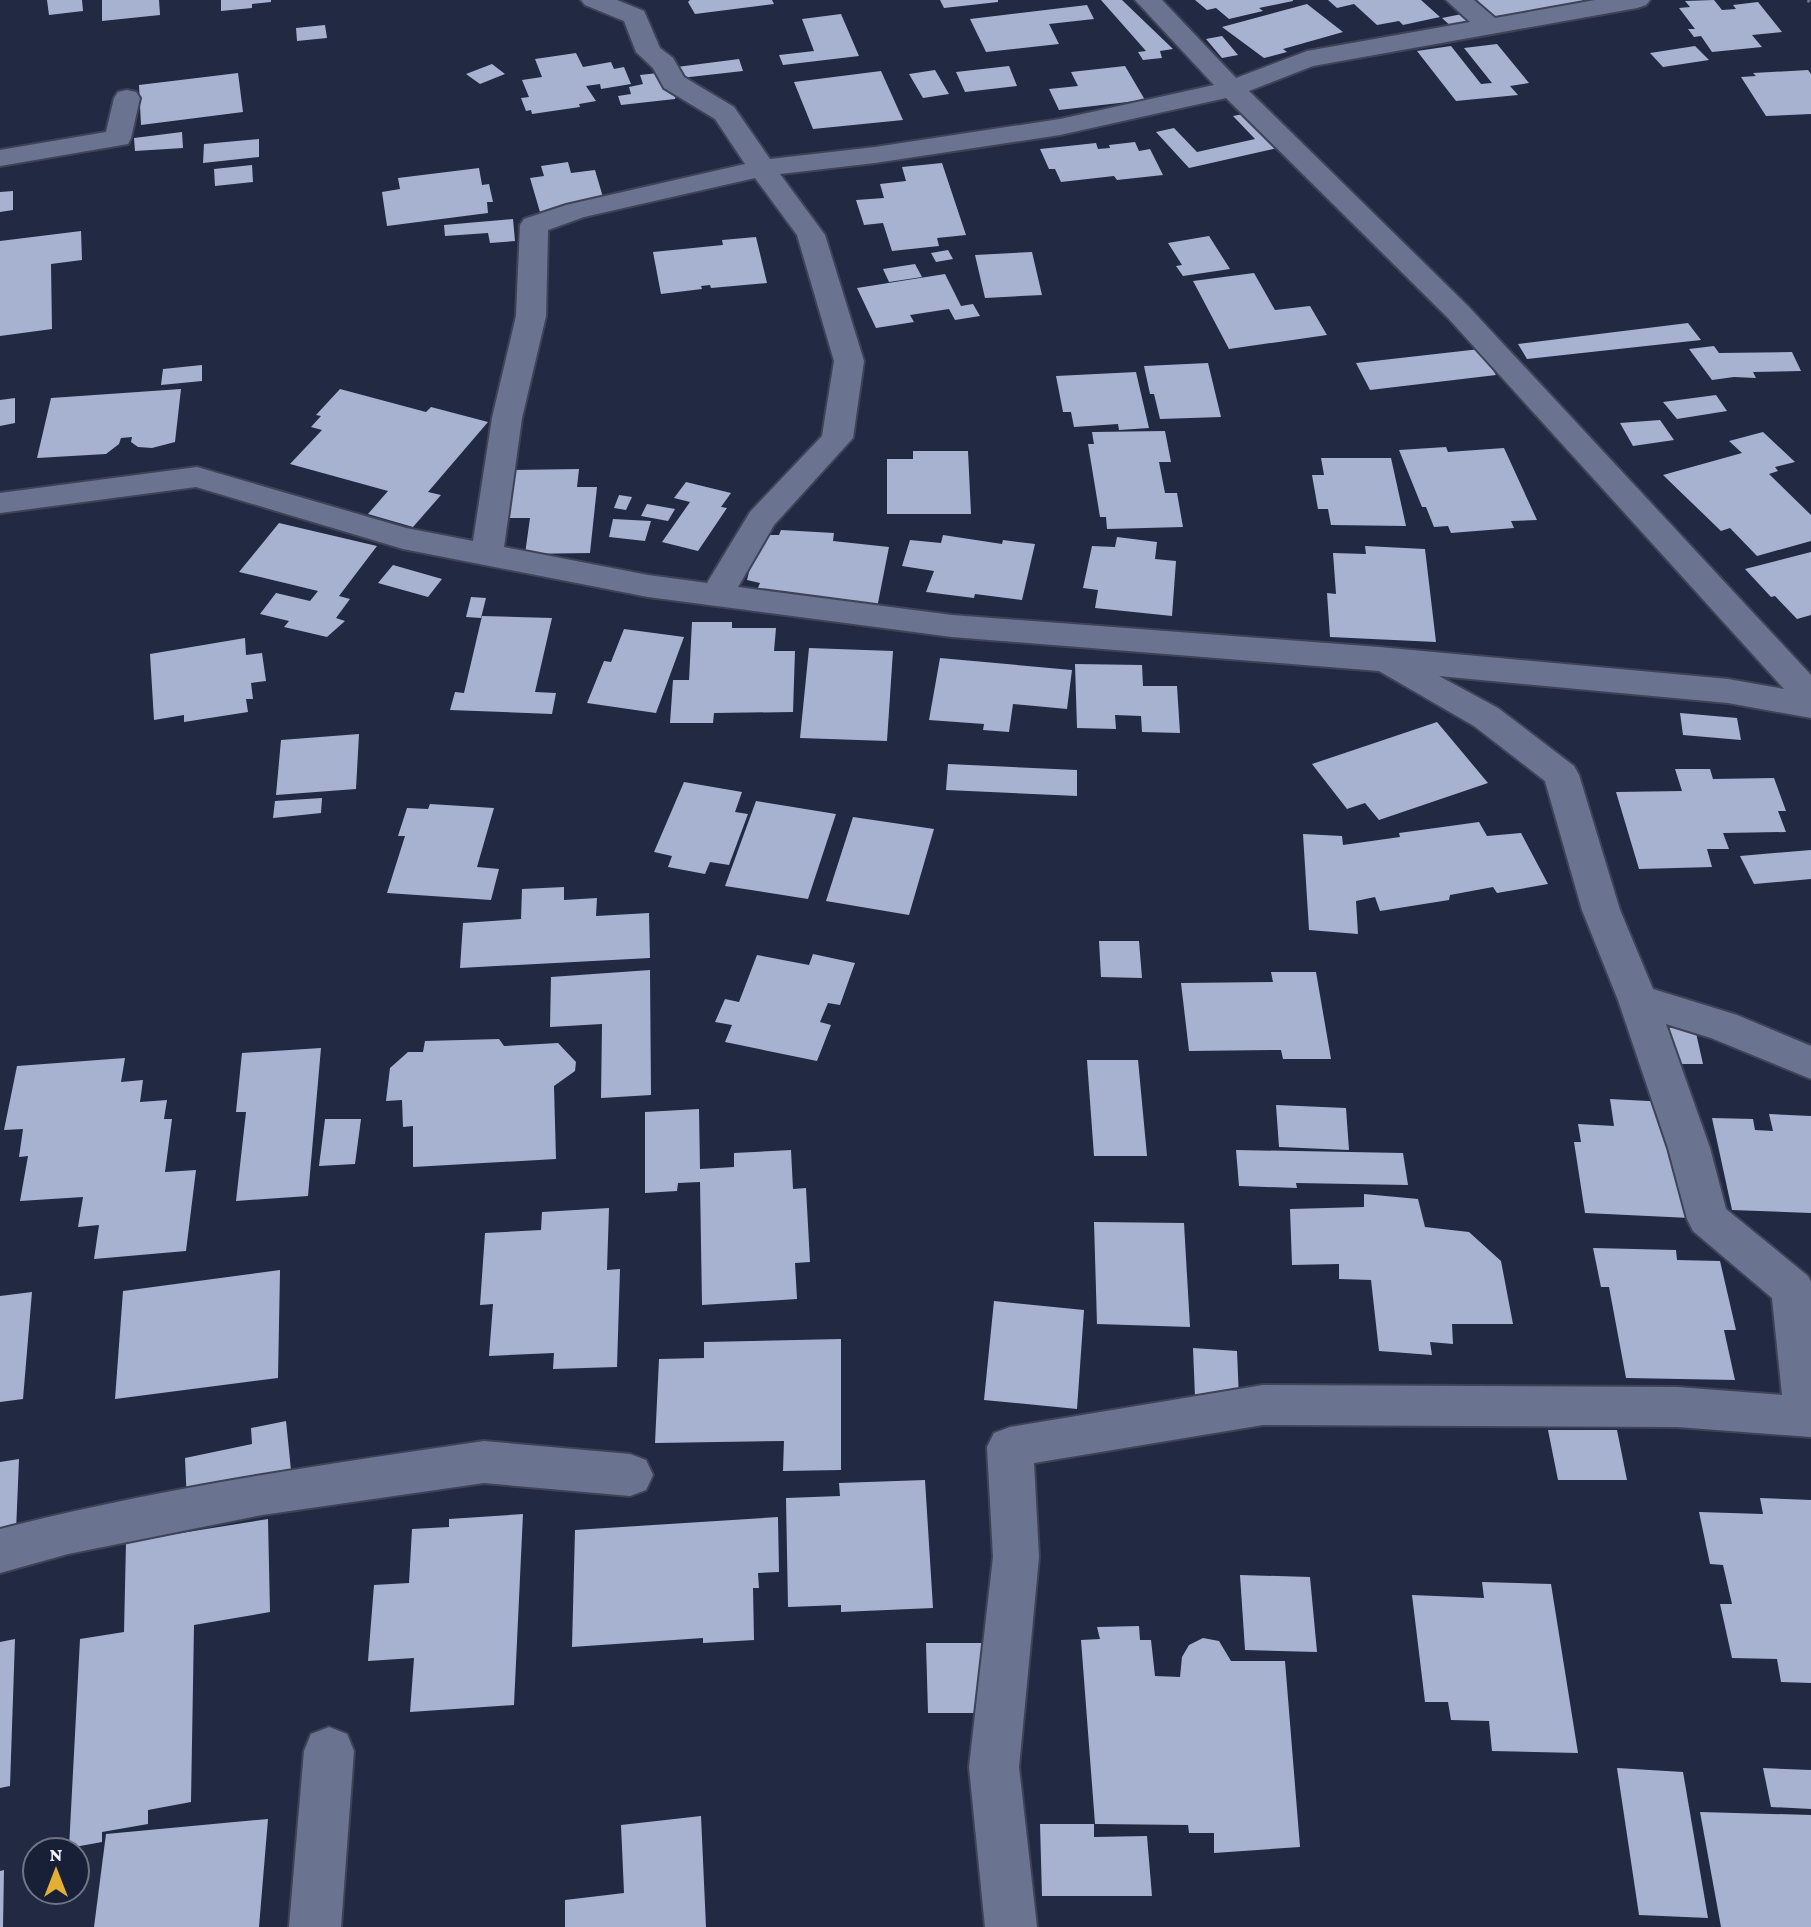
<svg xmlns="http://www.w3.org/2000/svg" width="1811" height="1927" font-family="'Crimson Pro',serif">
<rect width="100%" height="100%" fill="#222942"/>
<!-- building -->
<g fill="#a7b2d1">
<polygon points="47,0 82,0 83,11 49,15"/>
<polygon points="102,0 159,0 160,15 102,21"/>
<polygon points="221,0 271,0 271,2 252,4 252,8 221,11"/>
<polygon points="690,0 772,0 774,4 695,14 688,2"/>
<polygon points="940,0 998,0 998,2 944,8"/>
<polygon points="1101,0 1122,0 1173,49 1160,51 1162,58 1143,60 1138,52 1146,51"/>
<polygon points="1195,0 1293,0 1293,1 1259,8 1263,11 1229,19 1216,8 1207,10"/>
<polygon points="1328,0 1421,0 1440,17 1403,25 1399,21 1377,25 1354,4 1337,8"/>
<polygon points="1477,0 1586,0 1590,4 1491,17"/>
<polygon points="1714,0 1722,10 1736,9 1733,5 1758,2 1782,32 1752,35 1762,47 1712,52 1701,36 1694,37 1688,29 1695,29 1679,8 1690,7 1685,1"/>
<polygon points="1307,4 1343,32 1283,49 1287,52 1264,58 1222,27"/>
<polygon points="1087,5 1094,19 1049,24 1059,44 986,52 970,19"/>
<polygon points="1467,13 1482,25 1455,30 1442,18"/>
<polygon points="841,14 859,56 783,65 779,55 814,51 802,19"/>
<polygon points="325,25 327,38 297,41 296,28"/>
<polygon points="1222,36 1238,55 1222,58 1206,39"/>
<polygon points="1497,44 1529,83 1510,86 1518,95 1456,101 1417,51 1451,46 1481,84 1492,83 1464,48"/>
<polygon points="1695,46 1709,60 1663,67 1650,53"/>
<polygon points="576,53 583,67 611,62 614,69 624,67 631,84 601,89 600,84 586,86 596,101 579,104 580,107 532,114 531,110 526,111 521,98 529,97 522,80 542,77 535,59"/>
<polygon points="739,59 743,71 672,79 669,68"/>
<polygon points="492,64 505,74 480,84 466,74"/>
<polygon points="1009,66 1017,86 965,92 956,72"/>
<polygon points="1125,66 1145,100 1059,110 1049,89 1078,86 1071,72"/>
<polygon points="935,70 949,94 923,98 909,74"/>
<polygon points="1808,70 1811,74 1811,114 1766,116 1741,77 1756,76 1753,73"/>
<polygon points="881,71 903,120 813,129 794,82"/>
<polygon points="667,72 676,95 675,99 621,105 618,96 631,94 629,87 643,84 640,75"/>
<polygon points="238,73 243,112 141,125 139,85"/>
<polygon points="1253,112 1286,146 1189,168 1156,132 1174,128 1197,152 1255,139 1233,116"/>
<polygon points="182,132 183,148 135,151 134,138"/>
<polygon points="259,139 259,157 203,163 204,144"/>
<polygon points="1135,142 1139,151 1150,149 1163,175 1117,180 1114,176 1061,182 1055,169 1049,169 1040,149 1096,143 1098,149 1110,148 1109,145"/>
<polygon points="568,162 571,173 595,170 605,204 540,212 530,178 544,176 541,166"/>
<polygon points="942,163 966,235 937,238 939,246 892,251 883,223 864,225 856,200 884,198 880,184 906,181 902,167"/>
<polygon points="252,165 253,182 215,186 214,169"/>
<polygon points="479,168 482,185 489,184 493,202 487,202 488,213 387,226 382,192 400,189 398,178"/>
<polygon points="13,191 13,210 0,212 0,192"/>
<polygon points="513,219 515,241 490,243 488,233 445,236 444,225"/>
<polygon points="81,231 82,260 51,264 52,329 0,336 0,241"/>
<polygon points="1209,236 1230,269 1183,276 1176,266 1182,265 1168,243"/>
<polygon points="756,237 767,283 711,288 710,285 701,286 702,289 661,294 653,252 723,245 722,240"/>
<polygon points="948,250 953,259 936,262 931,253"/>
<polygon points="1032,252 1042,295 985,298 975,255"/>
<polygon points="915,264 922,277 889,282 883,269"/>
<polygon points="1254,273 1275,310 1310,306 1327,335 1229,349 1193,281"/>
<polygon points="945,274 961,306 973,304 980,316 955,320 949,309 910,315 914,322 876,328 857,288"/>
<polygon points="1688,323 1701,340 1527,359 1518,344"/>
<polygon points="1714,346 1719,353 1792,352 1801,371 1753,372 1756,378 1734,377 1712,380 1689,349"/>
<polygon points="1480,349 1496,375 1370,390 1356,363"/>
<polygon points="1208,363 1221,417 1160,419 1154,394 1150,394 1144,366"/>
<polygon points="202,365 202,381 161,385 163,369"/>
<polygon points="1136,372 1149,428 1119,430 1118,424 1074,427 1071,412 1063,412 1056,376"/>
<polygon points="181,389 175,442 152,448 138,447 131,442 132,437 121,438 119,444 106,454 37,458 51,398"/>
<polygon points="340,389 426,412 431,407 488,422 428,492 441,495 413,527 368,514 388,491 290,464 322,430 311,427 321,416 316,415"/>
<polygon points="1716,395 1727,411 1677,419 1663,402"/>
<polygon points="15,398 15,423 0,426 0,400"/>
<polygon points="1660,420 1674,440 1633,446 1620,423"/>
<polygon points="1165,431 1171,462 1159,462 1165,493 1177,493 1183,527 1107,529 1106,517 1100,517 1088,444 1094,444 1092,432"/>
<polygon points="1763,432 1795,462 1775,467 1778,471 1769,474 1811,515 1811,541 1757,556 1730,528 1721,531 1663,475 1742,453 1729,441"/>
<polygon points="1446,447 1448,452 1504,448 1537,520 1511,521 1514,528 1451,533 1448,526 1434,527 1426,507 1422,507 1399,450"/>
<polygon points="913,451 968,451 971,514 887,514 887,459 913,459"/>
<polygon points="1321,458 1391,458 1406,526 1331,525 1328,509 1318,509 1312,475 1324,475"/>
<polygon points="579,469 577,487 597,487 590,553 525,554 530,518 506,518 513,470"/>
<polygon points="686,482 731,493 721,507 727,508 698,551 662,542 690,502 674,498"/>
<polygon points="619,495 632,497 626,510 614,508"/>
<polygon points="647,504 675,509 668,521 641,516"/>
<polygon points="613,519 651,521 645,541 609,537"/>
<polygon points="279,523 377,546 339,596 350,599 336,618 345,621 327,637 284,627 289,621 260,614 276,593 310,601 318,591 239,572"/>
<polygon points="781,530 834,533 833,541 889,547 877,608 786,601 789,592 757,590 760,583 747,580 758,535 779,535"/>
<polygon points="943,535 1002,544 1003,540 1035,544 1022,600 975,594 974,598 926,592 934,571 902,566 910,540 941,543"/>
<polygon points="1117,537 1157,542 1155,559 1176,561 1172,616 1095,608 1098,590 1083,588 1092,546 1115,547"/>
<polygon points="1365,546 1425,549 1436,642 1330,637 1327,593 1336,594 1333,553 1366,554"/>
<polygon points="1811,552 1811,615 1797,619 1775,596 1771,597 1745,569"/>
<polygon points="393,565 442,579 428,597 378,583"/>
<polygon points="471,597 486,598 481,618 466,617"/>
<polygon points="482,616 552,618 535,692 556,693 552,714 450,710 455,692 464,693"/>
<polygon points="692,622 732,622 732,628 776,628 774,651 795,651 793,712 714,713 713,723 670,723 673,680 689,680"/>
<polygon points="624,629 684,637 656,713 587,703 604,661 611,662"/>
<polygon points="245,638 246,655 262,653 266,681 251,683 253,699 246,699 248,712 184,722 184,715 154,720 150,654"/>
<polygon points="809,648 893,651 887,741 800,738"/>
<polygon points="940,658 1072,670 1067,709 1013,704 1009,732 983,730 984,724 929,720"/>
<polygon points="1075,664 1142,665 1143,686 1177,686 1180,733 1142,732 1141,716 1115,715 1116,729 1077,728"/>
<polygon points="1680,713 1737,718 1741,740 1683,735"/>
<polygon points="1437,722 1488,783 1379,820 1365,803 1347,809 1312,764"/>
<polygon points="359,734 356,789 276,795 281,740"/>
<polygon points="948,764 1077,770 1077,796 946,790"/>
<polygon points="1675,769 1710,769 1713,779 1774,778 1786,811 1778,811 1786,832 1723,833 1729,849 1707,849 1712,867 1639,869 1616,792 1682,791"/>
<polygon points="684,782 742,792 735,812 748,814 729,865 710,862 705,874 668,867 672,856 654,852"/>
<polygon points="322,798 321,813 273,818 275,801"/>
<polygon points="756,801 836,814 808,899 725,886"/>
<polygon points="430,804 494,808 477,867 499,869 491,900 387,893 405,836 398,836 407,808 428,809"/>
<polygon points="853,817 934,829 909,915 826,901"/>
<polygon points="1479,822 1487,836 1521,833 1548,884 1497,893 1493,887 1450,895 1449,900 1380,911 1375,897 1356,901 1358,934 1309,930 1303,834 1342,836 1343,845 1400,837 1399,833"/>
<polygon points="1811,850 1811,879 1754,884 1740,856"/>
<polygon points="564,887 564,900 597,898 596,916 649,913 650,958 460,968 463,923 521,919 522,889"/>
<polygon points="1099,941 1139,941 1142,978 1101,977"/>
<polygon points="813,954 855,963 840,1005 828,1003 820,1022 831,1025 817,1061 725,1042 732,1025 715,1022 725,999 739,1002 757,955 809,965"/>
<polygon points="650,970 651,1095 601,1098 602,1024 550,1027 551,977"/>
<polygon points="1271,972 1316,972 1331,1059 1283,1059 1281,1050 1189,1051 1181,983 1273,982"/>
<polygon points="1656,1022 1694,1024 1703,1064 1665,1064"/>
<polygon points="499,1039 504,1046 558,1043 576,1062 575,1071 554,1086 556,1159 413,1167 413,1126 403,1127 402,1100 386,1101 390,1068 408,1052 423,1052 425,1041"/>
<polygon points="321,1048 308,1196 236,1201 246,1112 236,1112 242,1053"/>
<polygon points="125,1058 121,1082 143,1080 140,1102 167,1100 164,1119 172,1119 165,1172 196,1170 186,1251 94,1259 99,1225 78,1227 83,1197 20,1201 28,1156 19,1157 23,1129 4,1130 17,1066"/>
<polygon points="1087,1060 1138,1060 1147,1156 1094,1156"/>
<polygon points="1610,1099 1668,1102 1690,1218 1585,1213 1574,1142 1581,1142 1578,1124 1614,1126"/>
<polygon points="1276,1105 1346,1108 1349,1150 1279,1147"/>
<polygon points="699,1109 700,1169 734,1167 734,1153 791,1150 793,1189 806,1188 810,1262 795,1263 797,1299 702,1305 700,1182 678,1183 677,1191 645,1193 645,1112"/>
<polygon points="1769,1114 1811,1116 1811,1213 1732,1210 1712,1118 1753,1119 1755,1130 1773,1131"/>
<polygon points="325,1119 361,1119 355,1164 319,1166"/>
<polygon points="1236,1150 1403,1153 1408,1185 1296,1183 1297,1188 1239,1186"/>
<polygon points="1364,1194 1418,1199 1425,1227 1469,1232 1501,1261 1513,1324 1452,1324 1453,1344 1430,1342 1432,1355 1379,1351 1371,1280 1339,1279 1339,1264 1292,1265 1290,1209 1364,1207"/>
<polygon points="609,1208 607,1270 620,1269 617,1367 553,1369 554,1353 489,1356 493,1304 480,1305 485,1233 541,1230 542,1212"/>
<polygon points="1094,1222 1184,1223 1190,1327 1097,1324"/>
<polygon points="1593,1248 1676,1250 1677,1260 1720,1261 1736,1330 1724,1330 1735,1380 1626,1378 1609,1287 1601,1287"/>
<polygon points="280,1270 278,1378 115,1399 123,1291"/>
<polygon points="32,1292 23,1399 0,1402 0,1296"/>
<polygon points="994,1301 1084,1310 1077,1409 984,1400"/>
<polygon points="841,1339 841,1470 783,1471 784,1441 655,1443 659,1359 704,1358 704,1342"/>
<polygon points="1193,1348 1237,1351 1239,1399 1195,1397"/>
<polygon points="286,1421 292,1480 187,1504 185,1458 252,1444 251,1428"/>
<polygon points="1548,1430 1617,1430 1627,1480 1558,1480"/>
<polygon points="19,1459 16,1531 0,1534 0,1462"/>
<polygon points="925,1480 933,1608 841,1612 841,1605 788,1607 786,1498 840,1496 839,1483"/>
<polygon points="1760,1498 1811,1500 1811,1683 1781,1682 1777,1659 1732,1658 1720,1604 1732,1604 1723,1565 1710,1564 1699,1512 1763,1514"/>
<polygon points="523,1514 514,1705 410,1712 414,1658 368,1661 374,1585 409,1583 412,1529 449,1527 449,1519"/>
<polygon points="778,1517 779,1572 758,1573 759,1588 753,1588 754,1640 703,1643 703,1638 572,1647 575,1530"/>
<polygon points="268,1519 270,1612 194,1625 191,1802 148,1810 148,1824 102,1832 102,1842 69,1848 80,1639 124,1632 126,1542"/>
<polygon points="1240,1575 1310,1577 1317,1652 1245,1650"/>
<polygon points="1482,1582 1551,1584 1578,1753 1492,1751 1489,1721 1451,1720 1448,1702 1425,1702 1412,1595 1484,1598"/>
<polygon points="1139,1626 1140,1640 1151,1640 1155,1676 1180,1677 1182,1657 1189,1645 1203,1638 1219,1641 1231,1661 1285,1661 1300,1847 1214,1853 1214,1833 1189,1833 1188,1825 1095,1824 1081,1640 1100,1639 1097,1627"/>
<polygon points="15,1639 10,1786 0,1788 0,1642"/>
<polygon points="926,1643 983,1643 986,1713 928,1713"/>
<polygon points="1617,1768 1683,1772 1708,1918 1639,1915"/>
<polygon points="1763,1768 1811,1770 1811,1809 1771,1807"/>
<polygon points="1700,1812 1811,1815 1811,1927 1721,1927"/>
<polygon points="701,1816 706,1927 565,1927 565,1900 624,1893 621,1825"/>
<polygon points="268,1819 259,1927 94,1927 106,1834"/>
<polygon points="1040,1824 1094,1824 1094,1837 1147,1836 1152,1896 1042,1896"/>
<polygon points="4,1870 3,1927 0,1927 0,1871"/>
</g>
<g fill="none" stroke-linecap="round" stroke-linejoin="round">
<!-- minor casing -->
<g stroke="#3e4357" stroke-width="4">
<g id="minor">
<path d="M581,0H617L644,11L660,48L673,58L684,77L734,107L770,159L875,147L1060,119L1214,85L1135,0H1162L1236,78L1307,51L1470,22L1446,0H1474L1495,18L1595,0H1650L1646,5L1637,8L1313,66L1249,91L1468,306L1811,675V718L1728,703L1439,676L1498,708L1574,766L1579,775L1620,910L1653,989L1737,1015L1811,1046V1079L1711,1038L1666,1024L1710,1148L1726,1209L1808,1276L1811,1282V1437L1677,1427L1263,1425L1034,1463L1039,1557L1019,1767L1037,1927H985L969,1767L993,1557L987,1447L994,1433L1010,1427L1263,1385L1677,1387L1782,1395L1772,1298L1693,1231L1687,1219L1668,1148L1618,1000L1582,910L1545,781L1474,726L1379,671L952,637L648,597L403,549L196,487L0,513V493L197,467L406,528L473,541L492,418L516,316L520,225L524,219L566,205L745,164L715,119L664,88L653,68L636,52L624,21L585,5ZM1226,98L1448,318L1784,689L1728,679L1379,647L952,615L738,587L774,525L853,438L864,361L825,235L780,174L875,163L1060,135ZM755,178L797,235L834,361L822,436L750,512L707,583L648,575L504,547L522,418L546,316L548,230L584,217Z"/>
<polygon points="127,90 136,92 140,98 131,138 128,144 0,166 0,150 106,132 114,98 118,92"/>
<path d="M484,1441L630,1454L646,1460L653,1475L646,1490L630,1496L484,1483L262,1515L68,1554L0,1573V1529C159,1488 321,1465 484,1441Z"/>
<polygon points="329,1727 347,1734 354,1751 341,1927 289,1927 304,1751 311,1734"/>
</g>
</g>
<!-- path -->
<polyline stroke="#71778a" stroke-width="3.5" stroke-dasharray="2.5 3.5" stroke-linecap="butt" points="1808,0 1811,4"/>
<!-- minor -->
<use href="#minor" fill="#6a7491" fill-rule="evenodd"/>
</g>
<!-- north arrow -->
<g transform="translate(56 1871)"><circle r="33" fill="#182037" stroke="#6f7587" stroke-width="2"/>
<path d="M0-5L12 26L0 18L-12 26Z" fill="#e2af34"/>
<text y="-10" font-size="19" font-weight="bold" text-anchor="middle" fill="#f1f4fe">N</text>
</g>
</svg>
